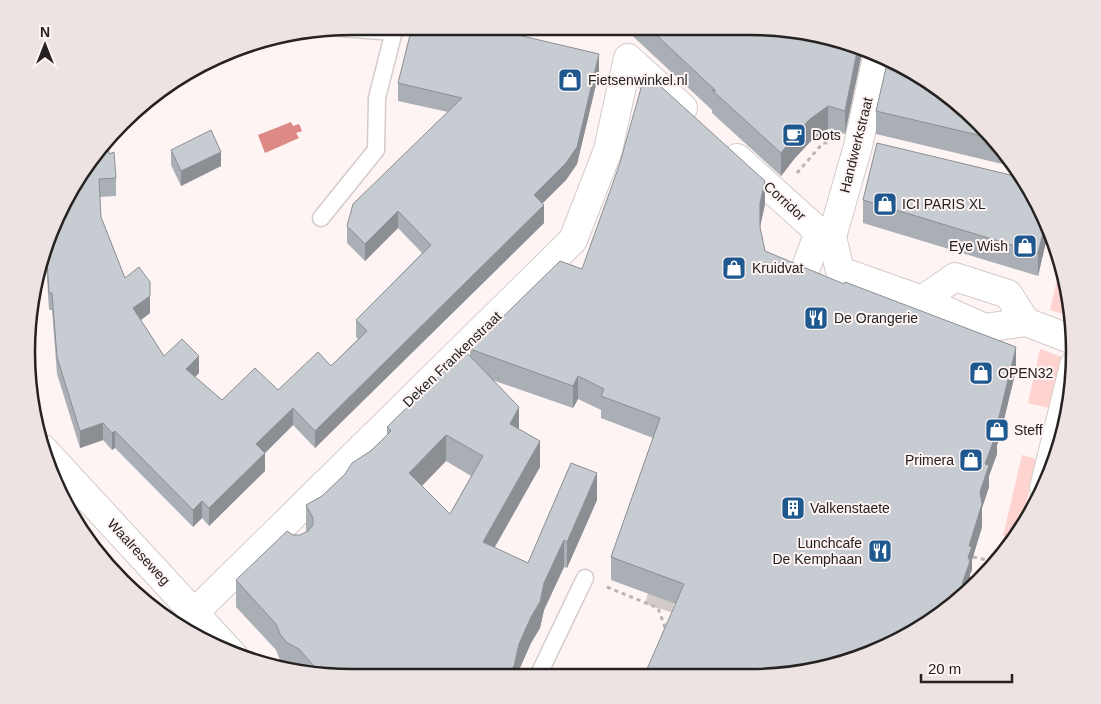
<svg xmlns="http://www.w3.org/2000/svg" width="1101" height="704" font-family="Helvetica,sans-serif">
<rect width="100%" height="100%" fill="#fef4f4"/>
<!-- green -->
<g fill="#fed3d0">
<polygon points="1061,263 1072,310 1072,317 1050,310"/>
<polygon points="1040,349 1062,357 1049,408 1028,403"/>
<polygon points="1022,455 1037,459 1020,529 1014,539 1003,536"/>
</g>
<!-- water -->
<polygon fill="#dd8986" points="291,122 293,126 299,124 302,131 296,133 299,138 265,153 258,135"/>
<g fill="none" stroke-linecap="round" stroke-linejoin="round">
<!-- street-tunnel -->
<polyline stroke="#d3caca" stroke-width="28" stroke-dasharray="28 14" stroke-linecap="butt" points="658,608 673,562"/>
<!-- lane casing -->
<g stroke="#d4cbcb" stroke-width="19">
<g id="lane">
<polyline points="342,28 394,32"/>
<polyline points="321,218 376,150 377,98 395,27"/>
<polyline points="538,676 585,578"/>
</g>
</g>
<!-- street casing -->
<g stroke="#d4cbcb" stroke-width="30">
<g id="street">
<polyline points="737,158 819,232 832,237 840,271 922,300 955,277 1008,294 1026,322"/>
<polyline points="832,237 858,146 878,53"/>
<polyline points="804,273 819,232"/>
<polyline points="922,300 985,328 1026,322 1073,340"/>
<polyline points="43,449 233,655"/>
<polyline points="1044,488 1074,365"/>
<polyline points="195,612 573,240 608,150 628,58 683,108"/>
</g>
</g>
<!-- path -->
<g stroke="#bcb4b3" stroke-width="3" stroke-dasharray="4 4" stroke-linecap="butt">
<polyline points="797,173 823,143 829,143"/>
<polyline points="33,404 42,421"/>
<polyline points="973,557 996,562"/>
<polyline points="607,587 658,608 666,630"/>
</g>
<!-- lane -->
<use href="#lane" stroke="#fff" stroke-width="16"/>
<!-- street -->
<use href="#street" stroke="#fff" stroke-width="28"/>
</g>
<!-- wall -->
<g fill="#aaafb5" fill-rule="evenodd">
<polygon points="624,28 791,29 863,49 845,134 828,129 810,142 795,158 781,176 712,113 712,110"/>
<polygon points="599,72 577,164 566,180 542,203 544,223 315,448 293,425 265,453 265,471 209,526 202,518 193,527 115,448 112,450 103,440 80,448 57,374 52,310 49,310 45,245 94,153 109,154 116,178 116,196 100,197 101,217 125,278 150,313 141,320 164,356 199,373 195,377 222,400 278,390 331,366 358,339 356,337 356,320 422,253 398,228 365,261 347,243 347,226 448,112 398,101 398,83"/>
<polygon points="876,111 994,137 1015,167 876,134"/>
<polygon points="171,150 221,166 181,186 171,165"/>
<polygon points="863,200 1049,229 1038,276 863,223"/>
<path d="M765,204L760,228L765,251L1016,370L999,440L997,445V454L989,476V487L982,508V527L972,560V570L970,574V584L676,604L611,580V557L653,438L601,418V410L578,399L573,408L492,380L540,467L494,548L528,563L597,500L567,568L564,567L544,610L540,628L531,643L519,670L518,676L310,675L286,668L280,660L276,650L236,607V580L293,535H300L307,532L306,531V505L322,496L387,435V427L470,357V349L582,269ZM446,461L471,476L450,514L422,486Z"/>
</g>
<!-- shaded-wall -->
<g fill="#8b8f93">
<polygon points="858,47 863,48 845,134 845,111"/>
<polygon points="599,54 599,72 577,164 566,180 534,212 534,195"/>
<polygon points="828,106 828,129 810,142 795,158 781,176 781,153 795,135 810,119"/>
<polygon points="221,152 221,166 181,186 181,171"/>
<polygon points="765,181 765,204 760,226 760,203"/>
<polygon points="544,205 544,223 315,448 315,431"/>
<polygon points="398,211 398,228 365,261 365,244"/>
<polygon points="1046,221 1049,229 1038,276 1038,253"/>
<polygon points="150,296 150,313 133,326 133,308"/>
<polygon points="1016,347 1016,370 999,440 997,445 997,454 989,476 989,487 982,508 982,527 972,560 972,570 970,574 970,584 966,594 961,599 962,584 985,464"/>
<polygon points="199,356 199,373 186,386 186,369"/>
<polygon points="578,376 578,399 573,408 573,386"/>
<polygon points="519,407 519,434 510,424"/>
<polygon points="293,408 293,425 256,462 256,444"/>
<polygon points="103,423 103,440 80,448 80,431"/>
<polygon points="115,431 115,448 112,450 112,433"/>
<polygon points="446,435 446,461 409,499 409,473"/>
<polygon points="540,441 540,467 483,568 483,542"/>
<polygon points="265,453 265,471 209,526 209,508"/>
<polygon points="597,473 597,500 567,568 567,542"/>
<polygon points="202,501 202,518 193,527 193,510"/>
<polygon points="564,540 564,567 544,610 540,628 531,643 519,670 518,676 507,676 519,644 544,583"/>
</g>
<!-- building -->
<g fill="#c6ccd2" stroke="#8b8f93" fill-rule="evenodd">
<polygon points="412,27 484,27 599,54 577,147 566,163 534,195 544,205 315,431 293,408 256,444 265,453 209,508 202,501 193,510 115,431 112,433 103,423 80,431 57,357 52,293 49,293 46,243 94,153 108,140 109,154 114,152 116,178 99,179 101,217 125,278 139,267 150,282 150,296 133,308 164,356 182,339 199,356 186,369 222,400 255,368 278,390 318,352 331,366 367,331 356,320 431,245 398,211 365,244 347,226 353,204 462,98 398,83"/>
<polygon points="649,28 791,29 858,47 845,111 828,106 810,119 795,135 781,153 712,90 716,91"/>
<polygon points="888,59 948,94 995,139 876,111"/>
<polygon points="643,81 657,83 765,181 760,203 760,227 765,251 844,284 845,282 1016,347 999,417 994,430 997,431 985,464 989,465 980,492 982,504 969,546 972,547 968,557 970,561 962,584 965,585 961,599 893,644 834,667 771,677 644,676 684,584 611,557 660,418 601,396 604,389 578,376 573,386 470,349 560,261 582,269 619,166"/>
<polygon points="211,130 221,152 181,171 171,150"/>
<polygon points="877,143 1023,178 1031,189 1046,221 1038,253 863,200"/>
<path d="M465,351L519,407L510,424L540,441L483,542L528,563L571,463L597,473L567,542L564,540L544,583L540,602L531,617L519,644L514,666L507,676L321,675L314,666L299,649L286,642L280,634L276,624L236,580L287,531L293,535H300L308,531L313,525V518L306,505L322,496L345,474L352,463L372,450L391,431L387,427ZM446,435L483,456L450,514L409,473Z"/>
</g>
<!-- icons -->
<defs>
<g id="shop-square" transform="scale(1.25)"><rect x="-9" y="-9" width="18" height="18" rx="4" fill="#1f588f" stroke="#fef4f4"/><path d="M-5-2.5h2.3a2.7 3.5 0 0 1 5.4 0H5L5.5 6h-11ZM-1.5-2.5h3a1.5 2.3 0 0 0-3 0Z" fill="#fff"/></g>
<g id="cafe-square" transform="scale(1.25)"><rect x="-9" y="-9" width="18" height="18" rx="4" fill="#1f588f" stroke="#fef4f4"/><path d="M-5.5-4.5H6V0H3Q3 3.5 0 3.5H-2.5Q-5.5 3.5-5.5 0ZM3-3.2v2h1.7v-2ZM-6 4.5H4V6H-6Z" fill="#fff"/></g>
<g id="restaurant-square" transform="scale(1.25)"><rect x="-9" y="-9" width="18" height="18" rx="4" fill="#1f588f" stroke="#fef4f4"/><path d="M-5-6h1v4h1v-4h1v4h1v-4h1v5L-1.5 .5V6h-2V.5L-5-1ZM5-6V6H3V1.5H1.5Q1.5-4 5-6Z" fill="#fff"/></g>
<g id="building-square" transform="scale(1.25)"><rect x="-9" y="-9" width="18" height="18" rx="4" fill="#1f588f" stroke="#fef4f4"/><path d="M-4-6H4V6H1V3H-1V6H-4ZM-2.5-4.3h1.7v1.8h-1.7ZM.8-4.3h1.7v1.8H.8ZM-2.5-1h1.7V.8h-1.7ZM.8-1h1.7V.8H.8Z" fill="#fff"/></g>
</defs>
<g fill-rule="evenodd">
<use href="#shop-square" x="570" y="80"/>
<use href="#cafe-square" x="794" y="135"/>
<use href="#shop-square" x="885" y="204"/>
<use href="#shop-square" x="1025" y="246"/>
<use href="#shop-square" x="734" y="268"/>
<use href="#restaurant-square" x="816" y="318"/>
<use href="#shop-square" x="981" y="373"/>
<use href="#shop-square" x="997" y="430"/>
<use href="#shop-square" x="971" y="460"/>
<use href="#building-square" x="793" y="508"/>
<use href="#restaurant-square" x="880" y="551"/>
</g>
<g text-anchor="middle" stroke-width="4" stroke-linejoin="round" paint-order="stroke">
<!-- poi labels -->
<g font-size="14" fill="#252221" stroke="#fef4f4" text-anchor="start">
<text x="588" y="85">Fietsenwinkel.nl</text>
<text x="812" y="140">Dots</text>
<text x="902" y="209">ICI PARIS XL</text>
<text x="1008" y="251" text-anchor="end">Eye Wish</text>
<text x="752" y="273">Kruidvat</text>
<text x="834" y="323">De Orangerie</text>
<text x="998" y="378">OPEN32</text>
<text x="1014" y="435">Steff</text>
<text x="954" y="465" text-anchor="end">Primera</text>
<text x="810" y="513">Valkenstaete</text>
<text x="862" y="548" text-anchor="end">Lunchcafe<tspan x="862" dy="16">De Kemphaan</tspan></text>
</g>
<!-- street labels -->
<g font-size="14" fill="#252221" stroke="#fef4f4">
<text transform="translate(856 145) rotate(-76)" y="5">Handwerkstraat</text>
<text transform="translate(785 201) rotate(42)" y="5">Corridor</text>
<text transform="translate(452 359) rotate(-44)" y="5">Deken Frankenstraat</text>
<text transform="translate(139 552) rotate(47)" y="5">Waalreseweg</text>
</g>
</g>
<!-- crop -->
<path d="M0 0H1101V704H0ZM352 35H749A317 317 0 0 1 1066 352V352A317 317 0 0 1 749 669H352A317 317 0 0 1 35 352V352A317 317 0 0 1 352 35Z" fill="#ede3e3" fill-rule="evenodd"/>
<path fill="none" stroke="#252221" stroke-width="2.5" d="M352 35H749A317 317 0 0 1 1066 352V352A317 317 0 0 1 749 669H352A317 317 0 0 1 35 352V352A317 317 0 0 1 352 35Z"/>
<!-- north arrow -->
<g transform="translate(45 45)" stroke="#fef4f4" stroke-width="4" paint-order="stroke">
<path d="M0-4L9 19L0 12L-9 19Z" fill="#252221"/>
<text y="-8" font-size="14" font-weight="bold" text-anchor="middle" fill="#252221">N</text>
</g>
<!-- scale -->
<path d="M921 674v8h91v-8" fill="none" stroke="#252221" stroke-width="2.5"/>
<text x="928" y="674" font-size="15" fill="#252221" stroke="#fef4f4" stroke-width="4" paint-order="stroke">20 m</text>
</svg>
